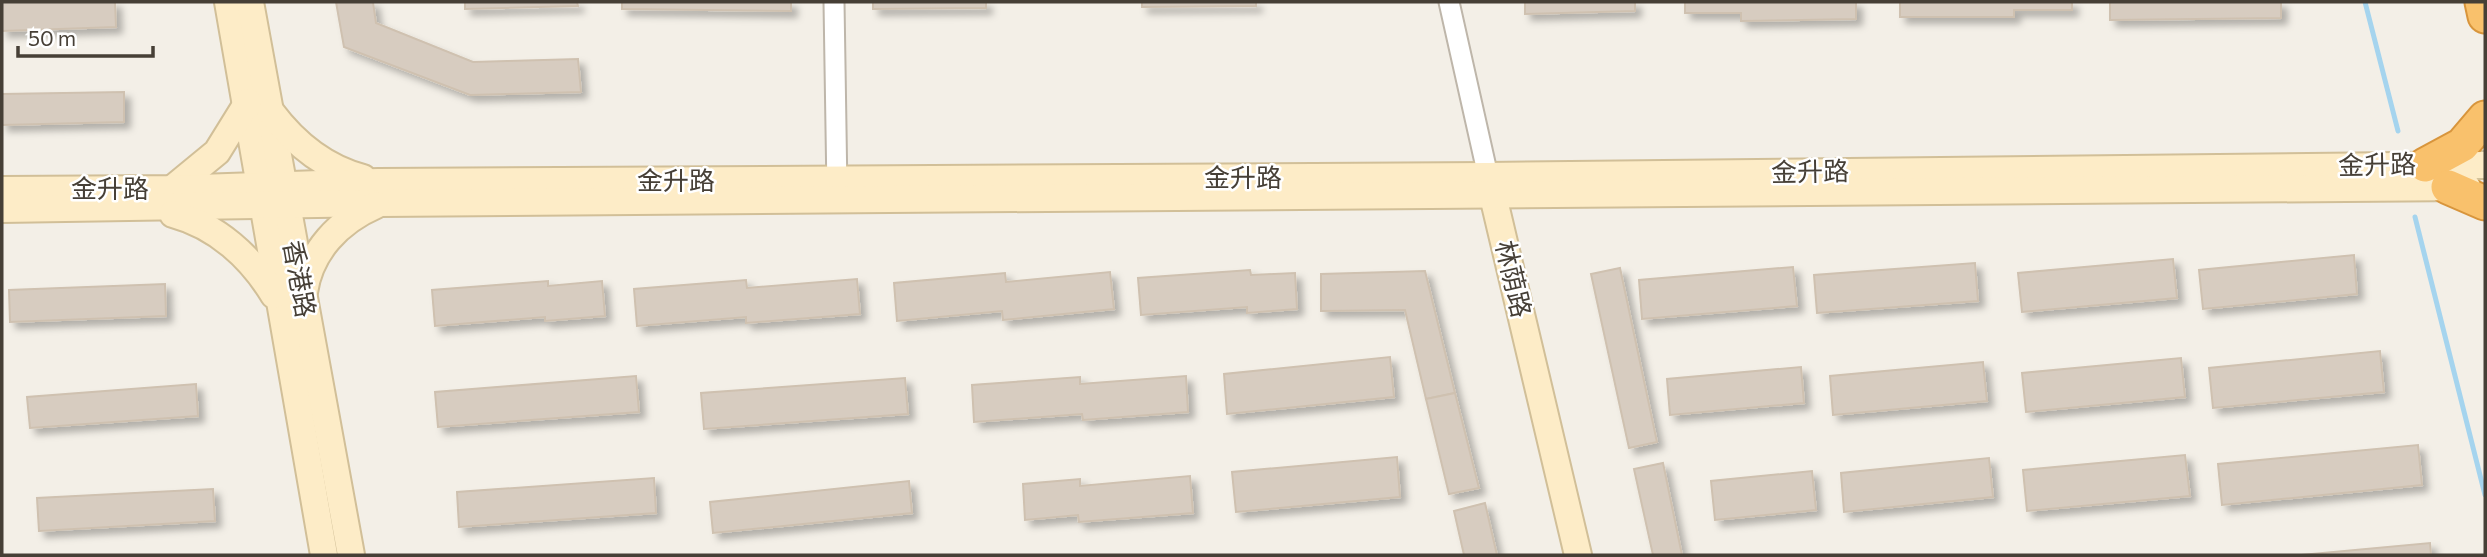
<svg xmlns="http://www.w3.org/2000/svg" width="2487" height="557" font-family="Commissioner,'Noto Sans SC',sans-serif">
<defs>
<filter id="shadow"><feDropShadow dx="6" dy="6" stdDeviation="3.5" flood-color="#0004"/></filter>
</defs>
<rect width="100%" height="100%" fill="#f3efe7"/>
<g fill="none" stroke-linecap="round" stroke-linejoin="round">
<!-- stream -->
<g stroke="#a5d4ee" stroke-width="5">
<polyline points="2365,2 2398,131"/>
<polyline points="2415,217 2485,495"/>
</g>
</g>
<!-- building -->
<g fill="#d7ccc0" stroke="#cfc1b0" stroke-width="2" filter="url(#shadow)">
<polygon points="2,2 115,2 116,27 2,31"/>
<polygon points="336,2 373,2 376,23 473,62 578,59 581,92 470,95 344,47"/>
<polygon points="465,2 577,2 578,6 465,9"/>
<polygon points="622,2 791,2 791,11 622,9"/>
<polygon points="873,2 986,2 986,8 873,9"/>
<polygon points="1142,2 1256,2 1256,6 1142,7"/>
<polygon points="1525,2 1635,2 1635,11 1525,14"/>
<polygon points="1685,2 1856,2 1856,19 1741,21 1741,13 1685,13"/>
<polygon points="1900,2 2072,2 2072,10 2014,10 2014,17 1900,17"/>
<polygon points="2110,2 2281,2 2281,18 2110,20"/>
<polygon points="124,92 124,122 2,125 2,94"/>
<polygon points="2354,255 2357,294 2203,309 2199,270"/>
<polygon points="2173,259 2177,298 2022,312 2018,273"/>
<polygon points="1975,263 1978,301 1817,313 1814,275"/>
<polygon points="1793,267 1797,306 1642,319 1639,280"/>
<polygon points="1620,268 1657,442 1629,448 1591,274"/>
<polygon points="1250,270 1251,275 1295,273 1297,309 1247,313 1247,307 1141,315 1138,278"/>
<polygon points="1425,271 1455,393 1426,399 1405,310 1321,311 1321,274"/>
<polygon points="1110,272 1114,309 1003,320 1002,311 897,321 894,283 1005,273 1006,282"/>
<polygon points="857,279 860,314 746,323 746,317 637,326 634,289 746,280 747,288"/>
<polygon points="548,281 548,286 602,281 605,316 545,321 545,317 435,326 432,290"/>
<polygon points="165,284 166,316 10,322 9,290"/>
<polygon points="2380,351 2384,392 2213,408 2209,368"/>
<polygon points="1390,357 1394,397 1227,414 1224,374"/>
<polygon points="2181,358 2185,397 2026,412 2022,373"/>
<polygon points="1983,362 1987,401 1833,415 1830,376"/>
<polygon points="1801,367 1804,403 1670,415 1667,379"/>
<polygon points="636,376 639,412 438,427 435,392"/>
<polygon points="1186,376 1188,412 1083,420 1082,414 974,422 972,385 1080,377 1080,384"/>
<polygon points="905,378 908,414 704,429 701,393"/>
<polygon points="196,384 198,416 30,428 27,397"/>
<polygon points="1455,393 1479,488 1449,494 1426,399"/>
<polygon points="2418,445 2422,485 2222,505 2218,464"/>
<polygon points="2185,455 2190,496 2027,511 2023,470"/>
<polygon points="1397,457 1400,497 1236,512 1232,472"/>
<polygon points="1989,458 1993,497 1844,512 1841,473"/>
<polygon points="1663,463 1682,555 1653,555 1634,469"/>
<polygon points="1812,471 1816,510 1715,520 1711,481"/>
<polygon points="1190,476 1193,513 1079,522 1078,515 1025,520 1023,484 1080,479 1080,486"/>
<polygon points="654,478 656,513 459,527 457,492"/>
<polygon points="909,481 912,513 713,533 710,502"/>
<polygon points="213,489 215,521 39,531 37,498"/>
<polygon points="1485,503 1497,555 1464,555 1454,511"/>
<polygon points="2430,543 2431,555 2301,555"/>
</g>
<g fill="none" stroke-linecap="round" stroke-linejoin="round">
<!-- street casing -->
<g stroke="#beb6aa" stroke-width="23">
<g id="street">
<polyline points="834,2 837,192"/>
<polyline points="1449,2 1488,176"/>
</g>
</g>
<!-- secondary casing -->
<g stroke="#d1bf98" stroke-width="30">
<g id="secondary">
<polyline points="228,2 324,555"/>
<polyline points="250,2 351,555"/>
<path d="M271,112C295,144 325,168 363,178"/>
<polyline points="1489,179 1578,555"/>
<polyline points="172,189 217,152 248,102"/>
<polyline points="2,190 171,189 378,182 1488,176 2485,165"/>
<polyline points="2,209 381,203 2467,187"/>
<path d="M173,214C217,226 251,257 274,295"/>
<path d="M304,292C310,251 339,221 376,205"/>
</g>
</g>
<!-- highway casing -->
<g stroke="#d8953c" stroke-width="37">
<g id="highway">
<polyline points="2482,2 2485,16"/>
<polyline points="2425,165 2462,145 2485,118"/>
<polyline points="2448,187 2485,203"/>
</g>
</g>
<!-- street -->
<use href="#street" stroke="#fff" stroke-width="19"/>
<!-- secondary -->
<use href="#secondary" stroke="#fdecc7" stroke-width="26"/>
<!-- highway -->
<use href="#highway" stroke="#f9c16c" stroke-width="33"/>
</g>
<g text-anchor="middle" stroke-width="5" stroke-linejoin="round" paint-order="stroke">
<!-- street labels -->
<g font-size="26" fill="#463f36" stroke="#fff">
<text transform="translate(2377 165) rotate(-1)" y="9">金升路</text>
<text transform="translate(1810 172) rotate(-1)" y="9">金升路</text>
<text x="1243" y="187">金升路</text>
<text x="676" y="190">金升路</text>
<text x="110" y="198">金升路</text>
<text transform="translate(299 279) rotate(80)" y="9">香港路</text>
<text transform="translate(1513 279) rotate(77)" y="9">林荫路</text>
</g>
</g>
<!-- border -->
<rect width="2487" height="557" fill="none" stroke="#463f36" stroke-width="7"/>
<!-- scale -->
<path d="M18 46v10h135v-10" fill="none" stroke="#463f36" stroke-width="3.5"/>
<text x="28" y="46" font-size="21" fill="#463f36" stroke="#ffffff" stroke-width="5" paint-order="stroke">50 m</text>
</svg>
